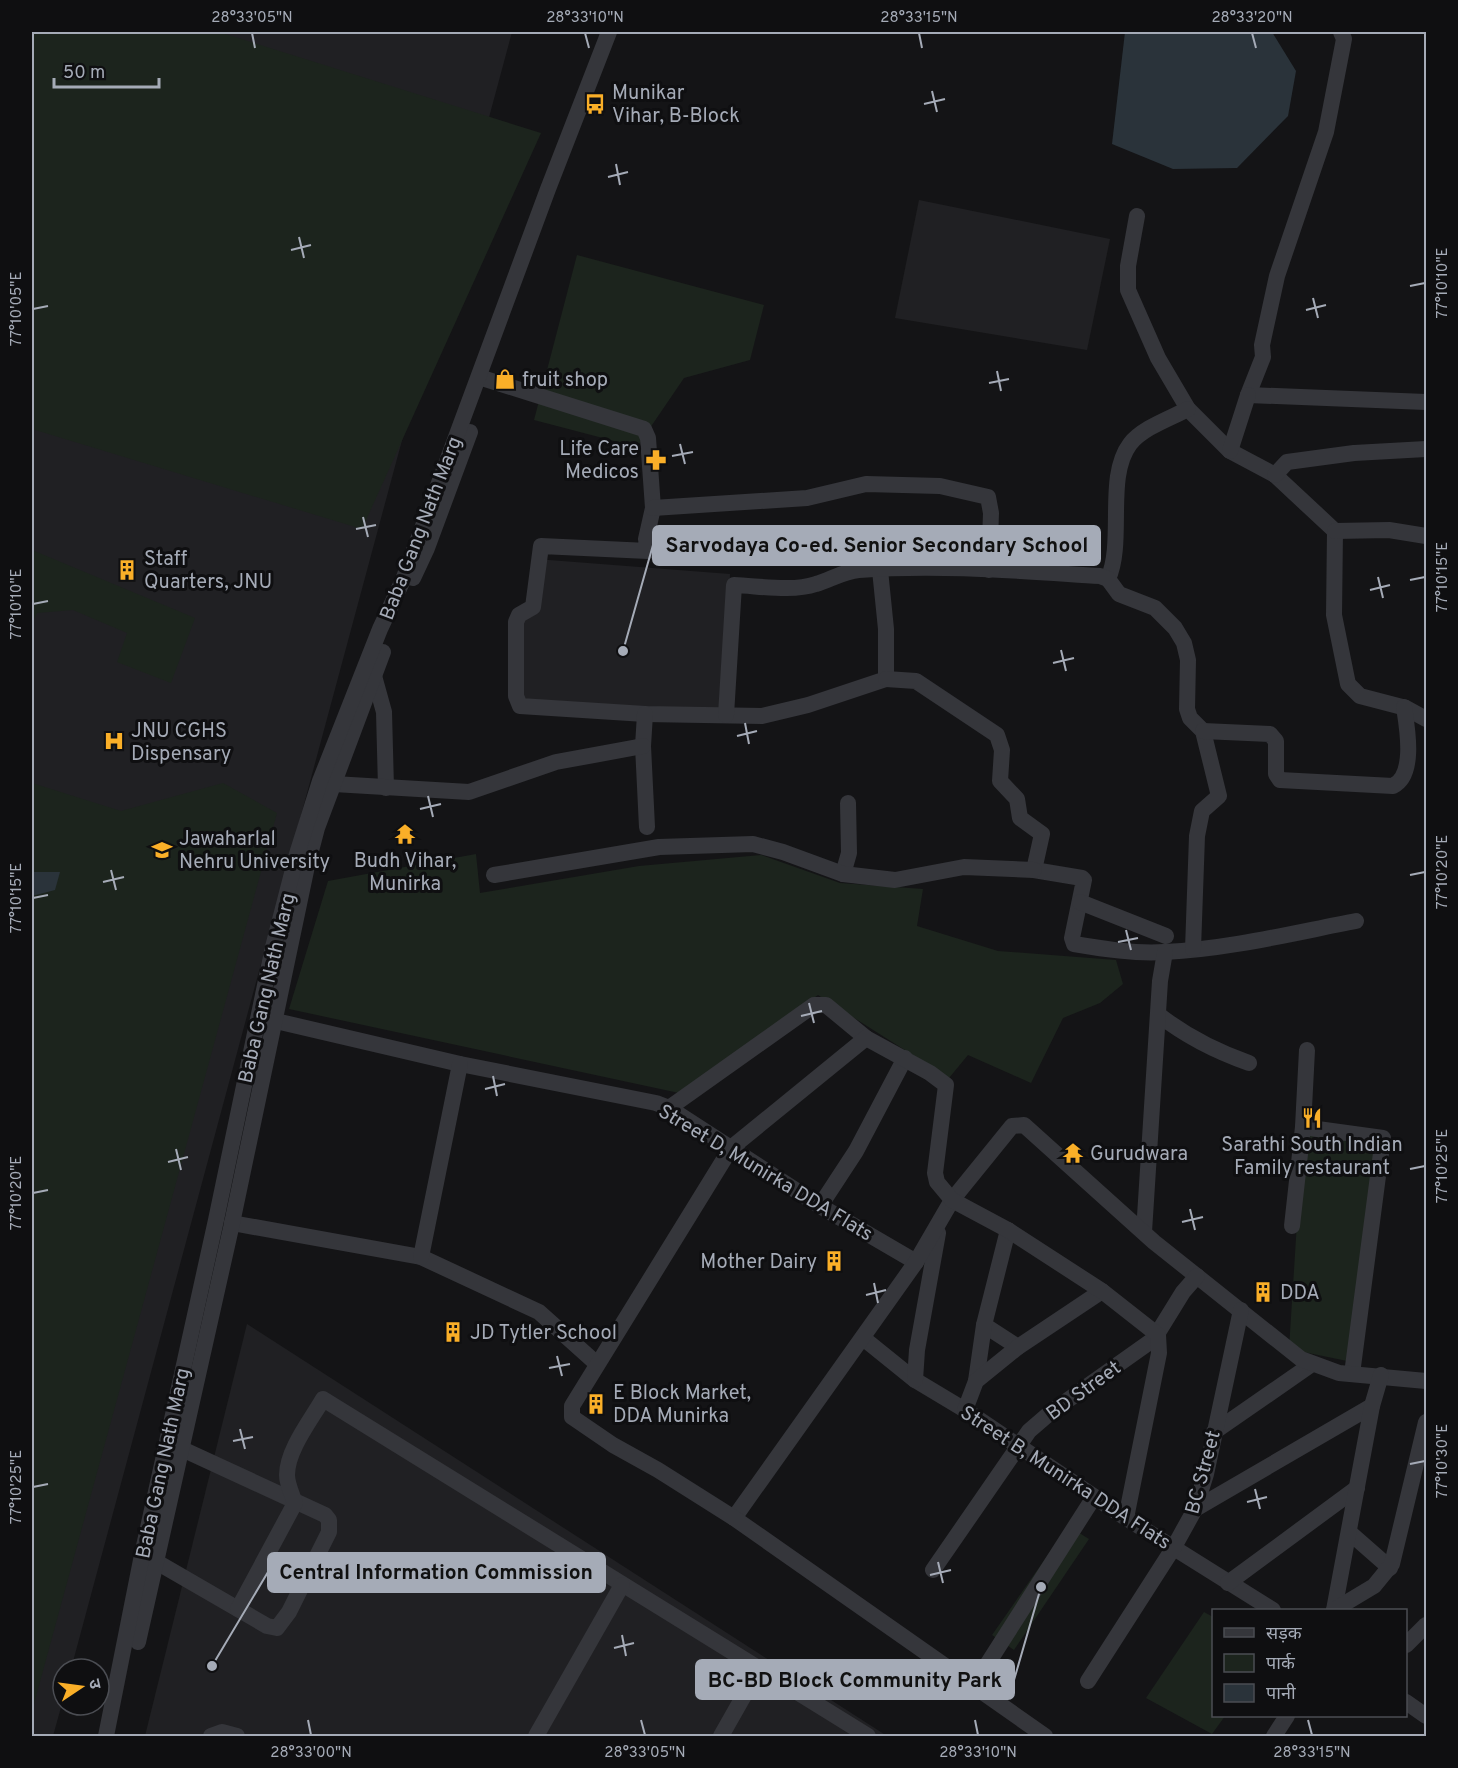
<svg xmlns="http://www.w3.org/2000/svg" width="1458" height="1768" font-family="Overpass,'Noto Sans Devanagari',sans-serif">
<rect width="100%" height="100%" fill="#141416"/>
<!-- built -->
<g fill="#202023">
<polygon points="32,32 512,32 71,1669 63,1669 63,1700 53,1736 32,1736"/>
<polygon points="919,200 1110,239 1087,350 895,318"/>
<polygon points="536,559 730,574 726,710 520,701 517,614 529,616"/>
<polygon points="247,1324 887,1736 145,1736"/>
</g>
<!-- green -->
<g fill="#1c241d">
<polygon points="32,32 219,32 541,133 362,529 32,429"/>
<polygon points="577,255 764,305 750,360 684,378 637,447 534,420"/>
<polygon points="32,550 195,618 171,683 117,662 127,633 73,610 37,613 32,623"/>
<polygon points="32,783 121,811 223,783 277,813 32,1711"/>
<polygon points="476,854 480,893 639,866 761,855 840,883 923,889 917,926 998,951 1116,960 1123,984 1100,1003 1063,1018 1031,1083 968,1055 949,1078 818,995 679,1093 289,1009 328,881"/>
<polygon points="1303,1127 1383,1138 1352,1362 1289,1349"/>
<polygon points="1068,1526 1089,1539 1014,1650 992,1635"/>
<polygon points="1204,1612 1213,1617 1214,1716 1225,1716 1212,1734 1146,1698"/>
</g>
<!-- water -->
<g fill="#2a333a">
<polygon points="1125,32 1272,32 1296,71 1288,116 1237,168 1173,169 1112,144"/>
<polygon points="32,872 60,872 55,890 32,896"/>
</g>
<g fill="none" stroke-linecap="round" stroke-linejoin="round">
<!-- minor -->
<g stroke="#35363b" stroke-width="16">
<polyline points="1341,32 1344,39 1326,132 1277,276 1262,345 1263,357 1248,395 1426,402"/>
<polyline points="1137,216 1128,266 1128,290 1158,358 1188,409 1230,451 1275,475 1335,531 1334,615 1348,684 1360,696 1406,708 1426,719"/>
<polyline points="479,377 644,429 648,438 653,508 646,539 648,551 541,546 533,607 519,615 516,622 516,696 520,706 645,714 762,716 808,705 886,679 886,629 880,570"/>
<polyline points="1230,451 1248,395"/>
<polyline points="1275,475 1287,462 1354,453 1426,449"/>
<polyline points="653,508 807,498 866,484 940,486 988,497 991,513 989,570"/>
<polyline points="1335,531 1389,530 1426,536"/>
<polyline points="413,578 427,548 470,432"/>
<path d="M1108,579C1125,541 1105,477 1130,444C1142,428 1171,418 1188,409"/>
<polyline points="374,676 384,712 386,788"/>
<path d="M886,679L916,681L997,735L1002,750L1000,781L1017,799L1020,818L1042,834L1034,870L1082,878L1084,880L1072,938L1074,944C1104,949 1135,954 1165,952C1229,949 1293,933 1356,921"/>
<polyline points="645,714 643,746 647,827"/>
<path d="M726,715L734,585C760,586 792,592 816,584C830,580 844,571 859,570C940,564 1020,571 1100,576L1108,579L1119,594L1155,608L1175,628L1184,643L1188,660L1187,709L1190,718L1203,731L1219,796L1202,811L1197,836L1193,949"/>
<path d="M1203,731L1270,734L1276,741V774L1280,780L1393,786C1416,775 1407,727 1404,707"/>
<polyline points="334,784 469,792 556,762 643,746"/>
<polyline points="843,874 849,853 848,803"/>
<polyline points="494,875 659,847 753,844 783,852 843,874 895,880 964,867 1034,870"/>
<polyline points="1080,902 1166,936"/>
<path d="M1159,1015C1187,1037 1215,1051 1249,1063"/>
<polyline points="263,1018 460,1064 656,1103 669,1108 820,1206 916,1262"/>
<polyline points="669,1108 814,1005 826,1005 866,1038"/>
<polyline points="1303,1127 1383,1138 1352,1374"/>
<polyline points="820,1206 856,1151 905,1058"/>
<polyline points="232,1223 421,1257 539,1312 597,1364"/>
<polyline points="1292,1226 1303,1127 1307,1050"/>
<polyline points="1144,1232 1160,981 1165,952"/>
<polyline points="421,1257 460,1064"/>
<polyline points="984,1325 1018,1347"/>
<polyline points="863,1338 915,1380 965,1410 1126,1518 1273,1610"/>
<polyline points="915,1380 917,1350 938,1233"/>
<polyline points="976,1381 984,1325 1008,1230"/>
<polyline points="965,1410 976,1381 1018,1347 1102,1291"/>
<polyline points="1214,1432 1312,1364"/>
<polyline points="1195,1509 1372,1406"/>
<polyline points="734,1518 916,1262 952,1200 1012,1126 1024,1125 1154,1242 1301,1359 1339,1373 1426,1381"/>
<polyline points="1349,1532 1390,1568"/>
<polyline points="148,1557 267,1626 277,1628 289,1612 329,1532 329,1520 325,1515 182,1449"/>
<polyline points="933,1570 1029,1431 1051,1412 1154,1339 1183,1292 1197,1276"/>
<polyline points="1228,1583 1357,1488"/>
<path d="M238,1609L295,1503C292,1494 287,1484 287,1475C287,1450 311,1420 323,1399L868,1736"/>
<polyline points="1334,1610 1372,1406 1381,1375"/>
<polyline points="1334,1610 1374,1586 1392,1564 1426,1422"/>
<polyline points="138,1642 231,1228 307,866 317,828 383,652"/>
<polyline points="1406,1645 1426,1625"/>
<polyline points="1088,1681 1174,1547 1195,1509 1206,1474 1241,1310"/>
<polyline points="974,1685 1094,1497"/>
<polyline points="1406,1702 1426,1716"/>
<polyline points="106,1736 142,1555 216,1220 273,947 297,854 320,781 380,629 403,580 548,189 609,32"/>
<polyline points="211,1736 222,1732 237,1736"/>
<polyline points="536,1736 622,1585"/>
<polyline points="721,1736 759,1669"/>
<polyline points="1045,1736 734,1518 658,1470 613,1445 572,1417 572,1406 731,1148 866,1038 930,1073 946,1085 935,1173 937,1182 952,1200 1008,1230 1102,1291 1158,1335 1159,1353 1126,1518"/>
<polyline points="1274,1736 1287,1716"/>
</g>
</g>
<!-- ticks -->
<path fill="none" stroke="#a5abb7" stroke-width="2" d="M252,33L255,48M585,33L589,48M919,33L922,48M1252,33L1256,48M932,91L937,112M924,104L945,99M616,164L620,185M608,177L628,172M299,237L304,258M291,250L311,245M1410,286L1425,283M1313,298L1318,318M33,309L48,306M1306,310L1326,305M997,371L1001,391M989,383L1009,379M680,444L685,464M672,456L693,452M363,517L368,537M356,529L376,525M1378,577L1383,598M1410,580L1425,577M1370,590L1390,585M33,604L48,601M1061,650L1066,671M1053,663L1074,658M745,723L749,744M737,736L757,731M428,796L433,817M420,809L441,804M111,870L116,890M1410,875L1425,872M103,882L124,877M33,898L48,895M1126,930L1131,950M1118,942L1138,938M809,1003L814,1023M801,1016L822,1011M493,1076L497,1096M485,1089L505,1084M176,1149L181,1170M168,1162L188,1157M1410,1169L1425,1166M33,1193L48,1190M1190,1209L1195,1230M1182,1222L1203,1217M874,1283L878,1303M866,1295L886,1290M557,1356L562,1376M549,1368L570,1364M240,1429L245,1449M233,1441L253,1437M1410,1464L1425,1461M33,1487L48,1484M1255,1489L1260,1509M1247,1502L1267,1497M938,1562L943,1583M930,1575L951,1570M622,1635L626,1656M614,1648L634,1643M308,1720L311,1735M641,1720L645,1735M975,1720L978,1735M1308,1720L1312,1735"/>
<!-- icons -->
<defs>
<g id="bus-bare" transform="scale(1.62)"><path d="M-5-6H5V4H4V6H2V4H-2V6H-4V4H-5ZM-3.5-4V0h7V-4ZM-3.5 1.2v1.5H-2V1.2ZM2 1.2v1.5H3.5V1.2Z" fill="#faaf28" stroke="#0f0f11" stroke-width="2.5" paint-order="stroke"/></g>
<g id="shop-bare" transform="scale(1.62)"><path d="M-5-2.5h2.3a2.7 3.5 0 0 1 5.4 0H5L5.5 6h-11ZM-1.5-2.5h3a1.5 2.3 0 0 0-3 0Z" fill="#faaf28" stroke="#0f0f11" stroke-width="2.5" paint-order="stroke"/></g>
<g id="pharmacy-bare" transform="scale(1.62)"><path d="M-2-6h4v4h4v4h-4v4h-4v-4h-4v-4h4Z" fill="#faaf28" stroke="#0f0f11" stroke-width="2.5" paint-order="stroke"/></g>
<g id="building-bare" transform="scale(1.62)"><path d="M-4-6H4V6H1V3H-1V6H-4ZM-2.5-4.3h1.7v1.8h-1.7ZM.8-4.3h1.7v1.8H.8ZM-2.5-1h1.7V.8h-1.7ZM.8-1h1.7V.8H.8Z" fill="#faaf28" stroke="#0f0f11" stroke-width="2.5" paint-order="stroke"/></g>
<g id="hospital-bare" transform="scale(1.62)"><path d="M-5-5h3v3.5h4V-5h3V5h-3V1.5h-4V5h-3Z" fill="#faaf28" stroke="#0f0f11" stroke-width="2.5" paint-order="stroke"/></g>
<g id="temple-bare" transform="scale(1.62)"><path d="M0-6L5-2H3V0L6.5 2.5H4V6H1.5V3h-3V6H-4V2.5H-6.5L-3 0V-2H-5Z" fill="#faaf28" stroke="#0f0f11" stroke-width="2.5" paint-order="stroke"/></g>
<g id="university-bare" transform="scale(1.62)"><path d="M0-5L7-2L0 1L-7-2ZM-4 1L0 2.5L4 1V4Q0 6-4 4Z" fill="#faaf28" stroke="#0f0f11" stroke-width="2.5" paint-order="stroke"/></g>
<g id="restaurant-bare" transform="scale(1.62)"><path d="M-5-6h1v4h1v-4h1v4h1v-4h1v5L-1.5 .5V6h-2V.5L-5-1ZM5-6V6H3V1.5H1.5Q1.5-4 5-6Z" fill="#faaf28" stroke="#0f0f11" stroke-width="2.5" paint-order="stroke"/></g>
</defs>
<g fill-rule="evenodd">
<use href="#bus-bare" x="595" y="104"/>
<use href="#shop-bare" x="505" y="379"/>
<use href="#pharmacy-bare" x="656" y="460"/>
<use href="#building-bare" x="127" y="570"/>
<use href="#hospital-bare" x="114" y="741"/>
<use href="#temple-bare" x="405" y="834"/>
<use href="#university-bare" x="162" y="850"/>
<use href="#restaurant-bare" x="1312" y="1118"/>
<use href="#temple-bare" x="1073" y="1153"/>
<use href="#building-bare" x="834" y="1261"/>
<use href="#building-bare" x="1263" y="1292"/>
<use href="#building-bare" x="453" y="1332"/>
<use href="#building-bare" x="596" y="1404"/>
</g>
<g text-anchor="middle" stroke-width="6" stroke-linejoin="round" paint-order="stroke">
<!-- poi labels -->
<g font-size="20" fill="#a5abb7" stroke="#0f0f11" text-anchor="start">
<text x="612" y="99">Munikar<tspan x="612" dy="23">Vihar, B-Block</tspan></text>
<text x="522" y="386">fruit shop</text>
<text x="639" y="455" text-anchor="end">Life Care<tspan x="639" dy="23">Medicos</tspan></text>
<text x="144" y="565">Staff<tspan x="144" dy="23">Quarters, JNU</tspan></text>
<text x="131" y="737">JNU CGHS<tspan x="131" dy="23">Dispensary</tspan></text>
<text x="179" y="845">Jawaharlal<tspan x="179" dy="23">Nehru University</tspan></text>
<text x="405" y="867" text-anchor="middle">Budh Vihar,<tspan x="405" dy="23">Munirka</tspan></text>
<text x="1312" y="1151" text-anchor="middle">Sarathi South Indian<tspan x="1312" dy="23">Family restaurant</tspan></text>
<text x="1090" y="1160">Gurudwara</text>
<text x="817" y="1268" text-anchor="end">Mother Dairy</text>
<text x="1280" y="1299">DDA</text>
<text x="470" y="1339">JD Tytler School</text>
<text x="613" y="1399">E Block Market,<tspan x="613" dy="23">DDA Munirka</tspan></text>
</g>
<!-- street labels -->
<g font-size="20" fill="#a5abb7" stroke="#0f0f11">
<text transform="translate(420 528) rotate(-69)" y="7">Baba Gang Nath Marg</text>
<text transform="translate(266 988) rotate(-77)" y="7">Baba Gang Nath Marg</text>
<text transform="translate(766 1172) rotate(31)" y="7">Street D, Munirka DDA Flats</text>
<text transform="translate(1083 1390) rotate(-36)" y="7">BD Street</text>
<text transform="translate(162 1463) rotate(-78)" y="7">Baba Gang Nath Marg</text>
<text transform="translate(1202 1472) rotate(-75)" y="7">BC Street</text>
<text transform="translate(1066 1477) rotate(33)" y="7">Street B, Munirka DDA Flats</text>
</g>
</g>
<!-- callouts -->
<path fill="none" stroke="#a5abb7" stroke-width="2" d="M623 651L653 545M212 1666L268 1572M1041 1587L1014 1680"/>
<g fill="#a5abb7" stroke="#0f0f11" stroke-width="2">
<circle cx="623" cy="651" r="6"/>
<circle cx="212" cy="1666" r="6"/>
<circle cx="1041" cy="1587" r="6"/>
</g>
<g fill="#a5abb7" stroke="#a5abb7" stroke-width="2">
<rect x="653" y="526" width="447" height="39" rx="6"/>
<rect x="268" y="1553" width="337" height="39" rx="6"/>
<rect x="696" y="1660" width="318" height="39" rx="6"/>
</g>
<g font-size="21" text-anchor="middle" font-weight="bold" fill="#111">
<text x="877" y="552">Sarvodaya Co-ed. Senior Secondary School</text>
<text x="436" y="1579">Central Information Commission</text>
<text x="855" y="1687">BC-BD Block Community Park</text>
</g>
<!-- border -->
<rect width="1458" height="1768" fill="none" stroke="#0f0f11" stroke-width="66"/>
<!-- legend -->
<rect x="1212" y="1609" width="195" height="108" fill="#0f0f11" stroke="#4b4d53" stroke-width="1.5"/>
<rect x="1224" y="1628" width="30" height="9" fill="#35363b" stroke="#4b4d53" stroke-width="1.5"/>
<text x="1266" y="1639" font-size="18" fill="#a5abb7">सड़क</text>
<rect x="1224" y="1654" width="30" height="18" fill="#1c241d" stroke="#4b4d53" stroke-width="1.5"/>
<text x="1266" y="1669" font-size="18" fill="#a5abb7">पार्क</text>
<rect x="1224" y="1684" width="30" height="18" fill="#2a333a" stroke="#4b4d53" stroke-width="1.5"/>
<text x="1266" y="1699" font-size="18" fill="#a5abb7">पानी</text>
<!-- north arrow -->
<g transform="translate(81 1687) rotate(77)"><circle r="28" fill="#0f0f11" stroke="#4b4d53" stroke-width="1.5"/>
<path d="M0-4.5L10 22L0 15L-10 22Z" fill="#faaf28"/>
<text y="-9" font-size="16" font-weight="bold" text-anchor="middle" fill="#a5abb7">उ</text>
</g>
<!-- scale -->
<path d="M54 78v9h105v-9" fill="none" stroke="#a5abb7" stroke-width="3"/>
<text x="63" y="78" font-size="18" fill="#a5abb7" stroke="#0f0f11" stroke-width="4.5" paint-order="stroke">50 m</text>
<rect x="33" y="33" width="1392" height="1702" fill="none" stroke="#a5abb7" stroke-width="2"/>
<g font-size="15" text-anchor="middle" fill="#a5abb7">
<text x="252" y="22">28°33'05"N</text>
<text x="585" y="22">28°33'10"N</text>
<text x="919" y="22">28°33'15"N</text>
<text x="1252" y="22">28°33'20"N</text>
<text transform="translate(1442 283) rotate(-90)" y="5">77°10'10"E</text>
<text transform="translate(16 309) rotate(-90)" y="5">77°10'05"E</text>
<text transform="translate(1442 577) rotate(-90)" y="5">77°10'15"E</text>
<text transform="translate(16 604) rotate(-90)" y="5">77°10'10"E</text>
<text transform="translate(1442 872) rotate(-90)" y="5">77°10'20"E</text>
<text transform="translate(16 898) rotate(-90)" y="5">77°10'15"E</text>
<text transform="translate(1442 1166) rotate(-90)" y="5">77°10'25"E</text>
<text transform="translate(16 1193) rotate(-90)" y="5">77°10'20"E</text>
<text transform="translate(1442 1461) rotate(-90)" y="5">77°10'30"E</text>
<text transform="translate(16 1487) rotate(-90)" y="5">77°10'25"E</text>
<text x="311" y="1757">28°33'00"N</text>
<text x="645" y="1757">28°33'05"N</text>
<text x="978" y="1757">28°33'10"N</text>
<text x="1312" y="1757">28°33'15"N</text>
</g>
</svg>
